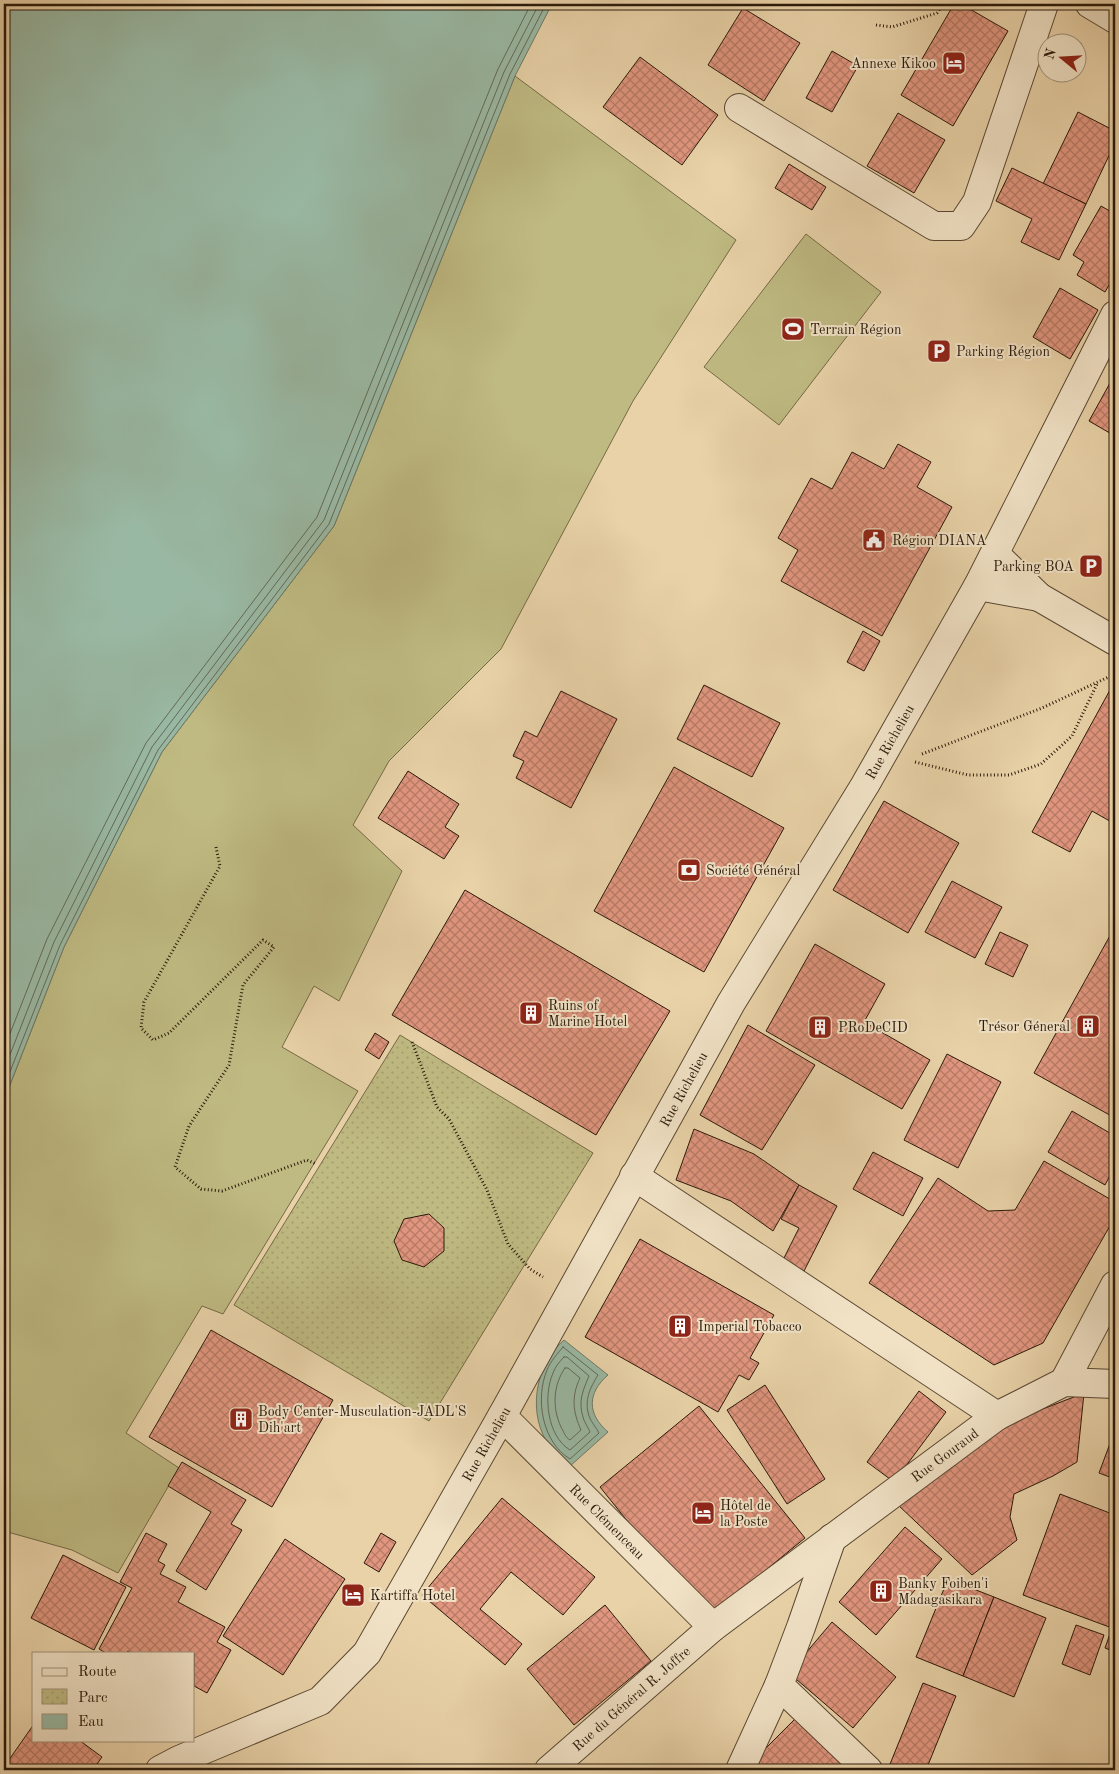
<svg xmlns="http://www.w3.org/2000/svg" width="1119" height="1774" font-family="'Old Standard TT',serif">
<defs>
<pattern id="park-dots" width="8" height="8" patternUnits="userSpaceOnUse" patternTransform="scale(1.25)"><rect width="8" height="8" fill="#bfba82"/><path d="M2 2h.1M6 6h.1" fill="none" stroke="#a49f6f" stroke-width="1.8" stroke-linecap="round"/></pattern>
<pattern id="building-cross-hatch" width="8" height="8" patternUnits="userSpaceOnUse" patternTransform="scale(1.25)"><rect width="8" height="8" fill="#e1967f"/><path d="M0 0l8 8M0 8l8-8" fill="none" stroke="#b77a66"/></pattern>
</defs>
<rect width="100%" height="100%" fill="#e9d2a8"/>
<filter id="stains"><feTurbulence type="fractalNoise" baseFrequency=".004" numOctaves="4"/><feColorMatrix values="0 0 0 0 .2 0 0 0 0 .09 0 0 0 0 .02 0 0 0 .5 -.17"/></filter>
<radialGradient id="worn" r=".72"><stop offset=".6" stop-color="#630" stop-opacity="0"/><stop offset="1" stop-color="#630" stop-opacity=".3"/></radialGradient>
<!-- grass -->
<g fill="#bfba82" stroke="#756a46">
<polygon points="515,76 736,240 633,401 501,649 389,761 353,825 402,871 339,1001 314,986 282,1047 358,1091 223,1314 202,1306 126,1433 179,1468 118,1573 72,1550 4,1531 4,1100 64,947 162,752 334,526"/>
<polygon points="806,234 881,292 779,425 704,367"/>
</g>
<!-- park -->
<polygon fill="url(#park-dots)" stroke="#756a46" points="400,1035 593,1153 429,1421 234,1305"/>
<!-- water -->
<g fill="#99b8a3" stroke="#6d7966">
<polygon points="4,4 552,4 515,76 334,526 162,752 64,947 4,1100"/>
<path d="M564,1340L608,1375C587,1393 587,1414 608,1432L569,1467C563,1461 555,1455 550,1447C527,1415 534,1366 564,1340Z"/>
</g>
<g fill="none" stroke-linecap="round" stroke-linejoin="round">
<!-- shore -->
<g stroke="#626956" stroke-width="1">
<polyline points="4,1049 47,939 146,743 317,517 498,69 531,4"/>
<polyline points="4,1070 54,942 152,747 324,520 504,72 539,4"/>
<polyline points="4,1087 60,945 158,750 329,524 510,74 546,4"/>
<path d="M563,1347L598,1375C590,1388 584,1400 589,1416C591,1422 596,1427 599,1433L570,1459C542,1442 535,1399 547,1370C550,1362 558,1353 563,1347Z"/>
<path d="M564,1357H567L589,1376C583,1390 578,1401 583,1417C584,1422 588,1427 590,1432L570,1450C547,1436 543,1396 553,1373C555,1367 560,1361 564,1357Z"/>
<path d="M565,1368H568L580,1378C571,1397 573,1412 581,1430L570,1440C565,1437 564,1432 561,1427C552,1408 553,1385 565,1368Z"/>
</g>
</g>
<!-- building -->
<g fill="url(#building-cross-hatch)" stroke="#2b1a0a">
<polygon points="954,4 961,4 1008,31 953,126 901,95"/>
<polygon points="743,8 800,43 764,101 708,65"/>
<polygon points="832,51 858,66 832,112 806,98"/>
<polygon points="640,57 718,115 682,165 603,107"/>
<polygon points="1078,112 1115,131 1115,143 1086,204 1043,184"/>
<polygon points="898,113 945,140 914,193 867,166"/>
<polygon points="789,164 826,187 812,210 775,188"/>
<polygon points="1012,168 1086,204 1059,260 1021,242 1032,219 996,201"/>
<polygon points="1101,206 1115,214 1115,275 1105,292 1077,275 1084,262 1073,255"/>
<polygon points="1060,288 1098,310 1070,359 1033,337"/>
<polygon points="1115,374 1115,436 1089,421"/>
<polygon points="898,444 931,462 917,487 952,507 882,636 781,581 798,550 778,538 811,478 832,489 852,452 884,469"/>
<polygon points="863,631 880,641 864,671 847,662"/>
<polygon points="704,685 780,723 752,777 677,739"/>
<polygon points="1110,690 1115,693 1115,824 1092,811 1070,852 1032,832"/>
<polygon points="561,691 617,719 571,808 516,778 524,761 513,756 525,731 537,737"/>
<polygon points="674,767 784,828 704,972 594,911"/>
<polygon points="408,771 459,804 445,827 459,836 444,859 378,818"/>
<polygon points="884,801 959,843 908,933 833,890"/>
<polygon points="952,881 1002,907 975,958 925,932"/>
<polygon points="465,890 670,1011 596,1135 392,1015"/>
<polygon points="1000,932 1028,945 1013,977 985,964"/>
<polygon points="1112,932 1115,934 1115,1118 1034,1073"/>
<polygon points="815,944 885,984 864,1022 930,1060 902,1109 766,1031"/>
<polygon points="748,1025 815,1065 762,1150 700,1115"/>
<polygon points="375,1033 389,1042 379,1059 365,1050"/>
<polygon points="947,1054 1001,1082 958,1168 904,1140"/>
<polygon points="1072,1111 1115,1136 1115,1166 1105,1185 1048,1152"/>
<polygon points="694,1129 754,1154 799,1185 773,1231 731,1201 676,1180"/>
<polygon points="873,1152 923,1178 903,1216 853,1189"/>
<polygon points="1044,1161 1115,1202 1115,1217 1043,1343 994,1365 869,1283 938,1178 988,1211 1015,1210"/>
<polygon points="799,1185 837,1206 804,1271 783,1260 799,1228 781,1219"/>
<polygon points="429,1214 444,1228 444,1251 424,1267 402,1260 394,1241 404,1219"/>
<polygon points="640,1239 774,1315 750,1358 759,1363 749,1380 739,1375 718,1412 585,1337"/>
<polygon points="211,1330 333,1400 272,1507 149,1437"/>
<polygon points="765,1385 825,1479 787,1504 727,1410"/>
<polygon points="919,1391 946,1412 894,1482 867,1462"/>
<polygon points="1084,1393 1077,1462 1053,1476 1014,1494 1010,1517 1017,1540 972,1575 897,1504 1007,1423"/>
<polygon points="699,1406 805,1538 706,1619 600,1487"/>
<polygon points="1115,1430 1115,1479 1099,1473"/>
<polygon points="182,1462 246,1500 231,1524 242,1530 206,1590 176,1571 211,1512 168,1486"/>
<polygon points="1060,1494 1115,1515 1115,1652 1105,1648 1112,1628 1023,1595"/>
<polygon points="502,1498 595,1577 563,1615 511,1572 480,1609 522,1644 505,1665 422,1595"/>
<polygon points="905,1527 942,1559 876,1635 839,1602"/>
<polygon points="146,1533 167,1544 158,1561 165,1565 160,1574 186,1587 178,1602 225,1627 217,1642 231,1650 207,1693 194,1686 194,1653 131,1653 128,1651 126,1653 106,1653 99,1649 132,1588 120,1582"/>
<polygon points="381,1533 396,1542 379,1572 364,1563"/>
<polygon points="285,1539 345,1579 283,1675 223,1636"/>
<polygon points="63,1555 126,1587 94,1650 31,1618"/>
<polygon points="948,1579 994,1597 963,1676 916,1657"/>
<polygon points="994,1597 1046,1618 1014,1697 963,1676"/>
<polygon points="605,1605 651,1661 574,1725 527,1669"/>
<polygon points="832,1622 896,1677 853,1728 789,1673"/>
<polygon points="1076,1625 1104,1635 1090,1675 1062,1664"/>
<polygon points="923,1683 956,1696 926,1770 891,1770 888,1769"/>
<polygon points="797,1717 848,1770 752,1770 748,1766"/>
<polygon points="34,1724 34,1740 79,1740 102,1757 93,1770 4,1770 4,1767"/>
</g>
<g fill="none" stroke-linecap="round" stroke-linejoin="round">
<!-- minor casing -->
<g stroke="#5a4832" stroke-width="30">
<g id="minor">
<polyline points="1090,4 1115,19"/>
<polyline points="739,108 934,226 961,226 977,202 1044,4"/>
<polyline points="995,554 1039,597 1115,641"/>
<polyline points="978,586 1039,597"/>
<polyline points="634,1176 997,1416"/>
<polyline points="1064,1382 1115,1285"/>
<path id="s1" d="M502,1416L713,1627"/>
<polyline points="779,1685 868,1770"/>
<path id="s2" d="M160,1770L179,1760L320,1701L367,1653L502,1416L731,1003L865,785L978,586L1115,315"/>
<path id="s3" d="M549,1770L713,1627L997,1416L1064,1382L1115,1384"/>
<polyline points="740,1770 779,1685 801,1627 832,1538"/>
</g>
</g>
<!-- path -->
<g stroke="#2b1a0a" stroke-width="3" stroke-dasharray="1 2.5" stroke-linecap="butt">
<polyline points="876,25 892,27 937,13 943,4"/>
<polyline points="922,754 1042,708 1115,674"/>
<polyline points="915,762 968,775 1009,775 1041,764 1072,736 1097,684"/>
<polyline points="216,847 220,866 144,1002 141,1028 153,1040 169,1033 263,940 274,947 243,985 229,1065 189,1126 175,1167 201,1189 222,1191 307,1160 316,1164"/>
<polyline points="412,1042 437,1107 449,1119 487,1190 508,1244 530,1269 543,1277"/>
</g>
<!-- minor -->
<use href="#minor" stroke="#f1e2c6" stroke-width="28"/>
</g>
<!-- icons -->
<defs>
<g id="hotel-square" transform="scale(1.25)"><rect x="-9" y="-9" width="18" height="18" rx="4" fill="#8f2418" stroke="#f1e2c6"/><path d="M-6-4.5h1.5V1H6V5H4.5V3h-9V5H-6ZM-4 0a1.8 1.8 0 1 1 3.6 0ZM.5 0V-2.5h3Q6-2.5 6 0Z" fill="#fff"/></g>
<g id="stadium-square" transform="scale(1.25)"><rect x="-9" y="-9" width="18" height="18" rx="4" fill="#8f2418" stroke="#f1e2c6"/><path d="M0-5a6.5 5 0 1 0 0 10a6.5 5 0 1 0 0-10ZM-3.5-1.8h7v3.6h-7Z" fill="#fff"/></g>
<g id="parking-square" transform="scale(1.25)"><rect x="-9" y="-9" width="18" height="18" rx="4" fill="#8f2418" stroke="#f1e2c6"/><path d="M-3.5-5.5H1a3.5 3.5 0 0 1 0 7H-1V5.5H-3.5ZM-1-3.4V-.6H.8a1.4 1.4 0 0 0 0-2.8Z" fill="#fff"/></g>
<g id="civic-square" transform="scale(1.25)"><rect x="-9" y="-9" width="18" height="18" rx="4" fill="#8f2418" stroke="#f1e2c6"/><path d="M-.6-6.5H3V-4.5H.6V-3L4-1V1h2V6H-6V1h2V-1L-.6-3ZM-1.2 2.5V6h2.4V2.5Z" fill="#fff"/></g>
<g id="bank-square" transform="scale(1.25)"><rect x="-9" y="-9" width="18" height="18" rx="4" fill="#8f2418" stroke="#f1e2c6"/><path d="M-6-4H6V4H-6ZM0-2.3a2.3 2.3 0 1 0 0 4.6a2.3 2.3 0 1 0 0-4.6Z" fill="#fff"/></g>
<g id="building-square" transform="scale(1.25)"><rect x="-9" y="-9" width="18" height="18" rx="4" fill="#8f2418" stroke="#f1e2c6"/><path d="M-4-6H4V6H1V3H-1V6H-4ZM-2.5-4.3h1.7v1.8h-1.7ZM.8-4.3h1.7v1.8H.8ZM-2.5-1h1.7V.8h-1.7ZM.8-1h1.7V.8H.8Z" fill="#fff"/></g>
</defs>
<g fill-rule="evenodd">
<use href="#hotel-square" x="954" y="63"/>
<use href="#stadium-square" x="793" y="329"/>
<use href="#parking-square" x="939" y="351"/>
<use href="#civic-square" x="874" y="540"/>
<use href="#parking-square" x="1091" y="566"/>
<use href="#bank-square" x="689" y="870"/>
<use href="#building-square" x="531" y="1013"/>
<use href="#building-square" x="1088" y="1026"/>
<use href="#building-square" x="820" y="1027"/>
<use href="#building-square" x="680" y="1326"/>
<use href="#building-square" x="241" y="1419"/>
<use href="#hotel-square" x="703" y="1513"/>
<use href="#building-square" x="881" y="1591"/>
<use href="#hotel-square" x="353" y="1595"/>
</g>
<g text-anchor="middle" stroke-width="4" stroke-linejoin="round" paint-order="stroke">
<!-- poi labels -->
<g font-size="14" fill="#2b1a0a" stroke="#f1e2c6" text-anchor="start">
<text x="936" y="68" text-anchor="end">Annexe Kikoo</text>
<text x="810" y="334">Terrain Région</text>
<text x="956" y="356">Parking Région</text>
<text x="892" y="545">Région DIANA</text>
<text x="1074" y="571" text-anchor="end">Parking BOA</text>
<text x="706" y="875">Société Général</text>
<text x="548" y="1010">Ruins of<tspan x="548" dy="16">Marine Hotel</tspan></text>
<text x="1070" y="1031" text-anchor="end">Trésor Géneral</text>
<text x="838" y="1032">PRoDeCID</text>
<text x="698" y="1331">Imperial Tobacco</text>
<text x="258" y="1416">Body Center-Musculation-JADL'S<tspan x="258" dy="16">Dih'art</tspan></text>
<text x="720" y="1510">Hôtel de<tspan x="720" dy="16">la Poste</tspan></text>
<text x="898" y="1588">Banky Foiben'i<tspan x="898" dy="16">Madagasikara</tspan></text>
<text x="370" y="1600">Kartiffa Hotel</text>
</g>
<!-- street labels -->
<g font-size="14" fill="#2b1a0a" stroke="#f1e2c6">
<text dy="5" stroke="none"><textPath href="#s2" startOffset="1292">Rue Richelieu</textPath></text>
<text dy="5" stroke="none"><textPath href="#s2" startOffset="888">Rue Richelieu</textPath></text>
<text dy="5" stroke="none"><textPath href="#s2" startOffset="482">Rue Richelieu</textPath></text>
<text dy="5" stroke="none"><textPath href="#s3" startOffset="506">Rue Gouraud</textPath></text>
<text dy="5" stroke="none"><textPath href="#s1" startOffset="149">Rue Clémenceau</textPath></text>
<text dy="5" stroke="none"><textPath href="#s3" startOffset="109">Rue du Général R. Joffre</textPath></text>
</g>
</g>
<!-- margin -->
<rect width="1119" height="1774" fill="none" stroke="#e9d2a8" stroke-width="20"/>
<rect x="5" y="5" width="1109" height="1764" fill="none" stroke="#2b1a0a" stroke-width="2.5"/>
<rect x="10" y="10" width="1099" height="1754" fill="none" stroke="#2b1a0a"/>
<!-- legend -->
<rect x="32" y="1652" width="162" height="90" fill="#f1e2c6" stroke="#a2927b"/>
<rect x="42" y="1668" width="25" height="8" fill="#f1e2c6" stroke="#a2927b"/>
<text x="78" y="1676" font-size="15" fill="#2b1a0a">Route</text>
<rect x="42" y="1689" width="25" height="15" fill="url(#park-dots)" stroke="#a2927b"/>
<text x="78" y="1702" font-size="15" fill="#2b1a0a">Parc</text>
<rect x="42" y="1714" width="25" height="15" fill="#99b8a3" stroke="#a2927b"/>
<text x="78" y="1726" font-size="15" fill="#2b1a0a">Eau</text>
<!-- north arrow -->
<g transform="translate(1062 58) rotate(288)"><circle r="24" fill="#f1e2c6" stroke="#a2927b"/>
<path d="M0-4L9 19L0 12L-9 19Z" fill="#8f2418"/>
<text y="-8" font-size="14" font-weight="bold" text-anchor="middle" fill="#2b1a0a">N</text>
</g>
<rect width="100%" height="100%" filter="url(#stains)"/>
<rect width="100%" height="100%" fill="url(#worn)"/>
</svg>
